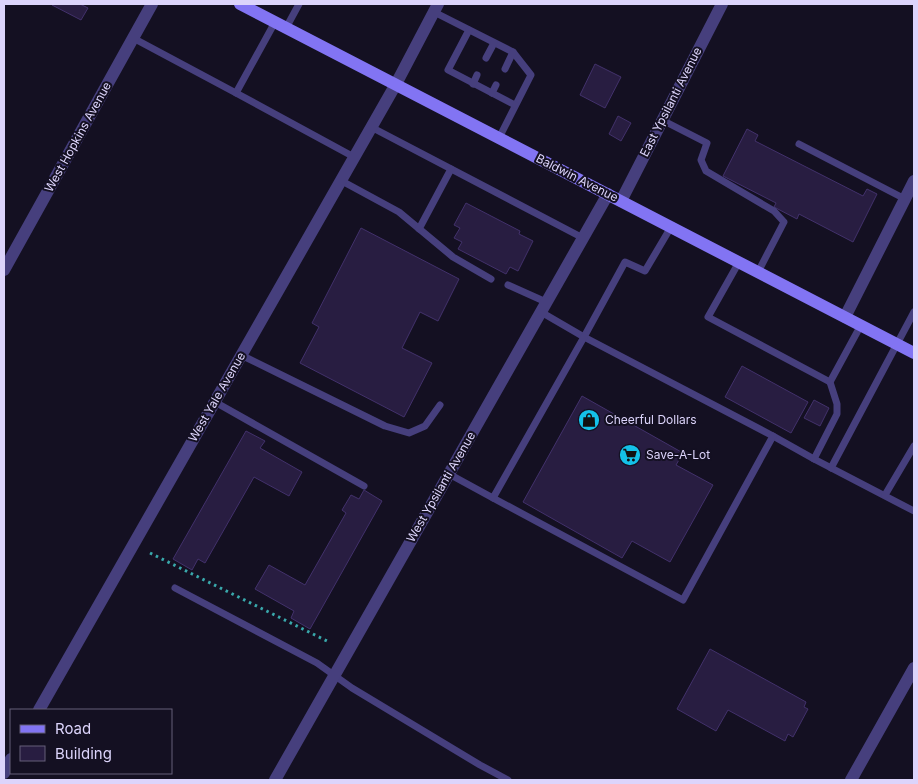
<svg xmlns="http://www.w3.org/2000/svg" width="918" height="784" font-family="Inter,sans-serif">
<rect width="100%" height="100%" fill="#141022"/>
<!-- building -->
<g fill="#281d41" stroke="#42316b">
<polygon points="53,4 80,4 88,8 81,20 52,5"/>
<polygon points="595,64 621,77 605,108 580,95"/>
<polygon points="618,116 631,123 621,141 609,134"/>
<polygon points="747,129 758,135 755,141 863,196 867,189 877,194 853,242 799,214 797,219 774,207 776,203 723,176"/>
<polygon points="466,203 520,231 519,234 533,241 518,271 510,267 506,274 458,249 462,242 454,238 460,228 454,225"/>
<polygon points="361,228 459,279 438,321 420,312 402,348 432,363 404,417 300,363 319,327 312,323"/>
<polygon points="742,366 808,402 791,433 725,397"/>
<polygon points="582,396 683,453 676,465 713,485 670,562 632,541 622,558 523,502"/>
<polygon points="814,400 829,408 820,426 804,418"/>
<polygon points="246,431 265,441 260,448 302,472 289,496 254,477 205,563 198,559 192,570 173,559"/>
<polygon points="364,490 382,501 310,629 291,618 294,611 255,589 269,565 305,585 346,513 342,510 351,495 359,499"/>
<polygon points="710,649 806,702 804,707 808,709 793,737 788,734 785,741 728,710 716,731 677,709"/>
</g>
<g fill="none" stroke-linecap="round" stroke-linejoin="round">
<!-- path -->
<polyline stroke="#39a8ab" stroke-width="3" stroke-dasharray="2.5 4" stroke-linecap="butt" points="150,553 329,642"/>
<!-- service -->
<g stroke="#463f7d" stroke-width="7">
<polyline points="434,12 513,52 531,75 499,138"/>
<polyline points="275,22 236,93 354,157"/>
<polyline points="286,28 299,4"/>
<polyline points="469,30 448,70 515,105"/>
<polyline points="133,38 236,93"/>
<polyline points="486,58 494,43"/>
<polyline points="505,69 513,52"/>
<polyline points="473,84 477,75"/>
<polyline points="492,93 496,85"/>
<polyline points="662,120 707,143 701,160 706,171 774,211 784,222 758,272"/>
<polyline points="371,127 583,238"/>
<polyline points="799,144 905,199"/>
<polyline points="340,180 399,212 453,257 491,279"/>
<polyline points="419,229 451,169"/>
<polyline points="739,262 708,317 830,382"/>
<polyline points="508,285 546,302"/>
<polyline points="541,312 584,337 773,436 814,459 914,511"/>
<polyline points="241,355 385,426 409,433 425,426 440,405"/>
<polyline points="215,402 364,486"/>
<polyline points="814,459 837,414 837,404 830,382 861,325"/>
<polyline points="831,468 914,312"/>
<polyline points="449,474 493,498 584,337 625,262 645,271 671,227"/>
<polyline points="885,495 914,446"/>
<polyline points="493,498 683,600 773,436"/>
<polyline points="175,588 317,663 352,688 480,765 508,780"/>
</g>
<!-- minor -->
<g stroke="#463f7d" stroke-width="12">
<polyline points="621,201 722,4"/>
<polyline points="4,270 152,4"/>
<polyline points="845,317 914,181"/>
<polyline points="39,710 396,84 438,4"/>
<polyline points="4,773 11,759"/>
<polyline points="275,780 608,194"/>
<polyline points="851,780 914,668"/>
</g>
<!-- secondary -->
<polyline stroke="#8274f3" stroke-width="12" points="240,4 914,353"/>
</g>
<!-- icons -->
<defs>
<g id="shop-disc" transform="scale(1.125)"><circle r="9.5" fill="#14c1e8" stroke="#141022"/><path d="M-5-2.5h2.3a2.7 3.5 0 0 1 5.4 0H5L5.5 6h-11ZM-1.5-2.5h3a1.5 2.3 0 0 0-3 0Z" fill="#111"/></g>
<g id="supermarket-disc" transform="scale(1.125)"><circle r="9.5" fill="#14c1e8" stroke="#141022"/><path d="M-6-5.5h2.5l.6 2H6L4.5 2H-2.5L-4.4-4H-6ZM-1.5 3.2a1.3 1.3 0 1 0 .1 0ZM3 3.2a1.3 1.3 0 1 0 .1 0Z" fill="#111"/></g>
</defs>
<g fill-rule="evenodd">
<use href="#shop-disc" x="589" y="420"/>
<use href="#supermarket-disc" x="630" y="455"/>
</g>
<g text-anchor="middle" stroke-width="4" stroke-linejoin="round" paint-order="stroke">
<!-- street labels -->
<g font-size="12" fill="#dcd4fb" stroke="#141022">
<text transform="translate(671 102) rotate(-63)" y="4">East Ypsilanti Avenue</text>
<text transform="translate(78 137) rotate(-61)" y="4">West Hopkins Avenue</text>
<text transform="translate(577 178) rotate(27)" y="4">Baldwin Avenue</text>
<text transform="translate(217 397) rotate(-60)" y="4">West Yale Avenue</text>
<text transform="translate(441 487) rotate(-60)" y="4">West Ypsilanti Avenue</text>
</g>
<!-- poi labels -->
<g font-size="12" fill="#dcd4fb" stroke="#141022" text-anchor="start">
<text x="605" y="424">Cheerful Dollars</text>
<text x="646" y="459">Save-A-Lot</text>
</g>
</g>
<!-- border -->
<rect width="918" height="784" fill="none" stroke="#dcd4fb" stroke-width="10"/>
<!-- legend -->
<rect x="10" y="709" width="162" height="65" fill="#141022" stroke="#645e79"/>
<rect x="20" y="725" width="25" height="8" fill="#8274f3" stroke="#645e79"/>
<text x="55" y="734" font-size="15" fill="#dcd4fb">Road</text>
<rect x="20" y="746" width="25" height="15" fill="#281d41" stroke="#645e79"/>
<text x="55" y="759" font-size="15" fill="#dcd4fb">Building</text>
</svg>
